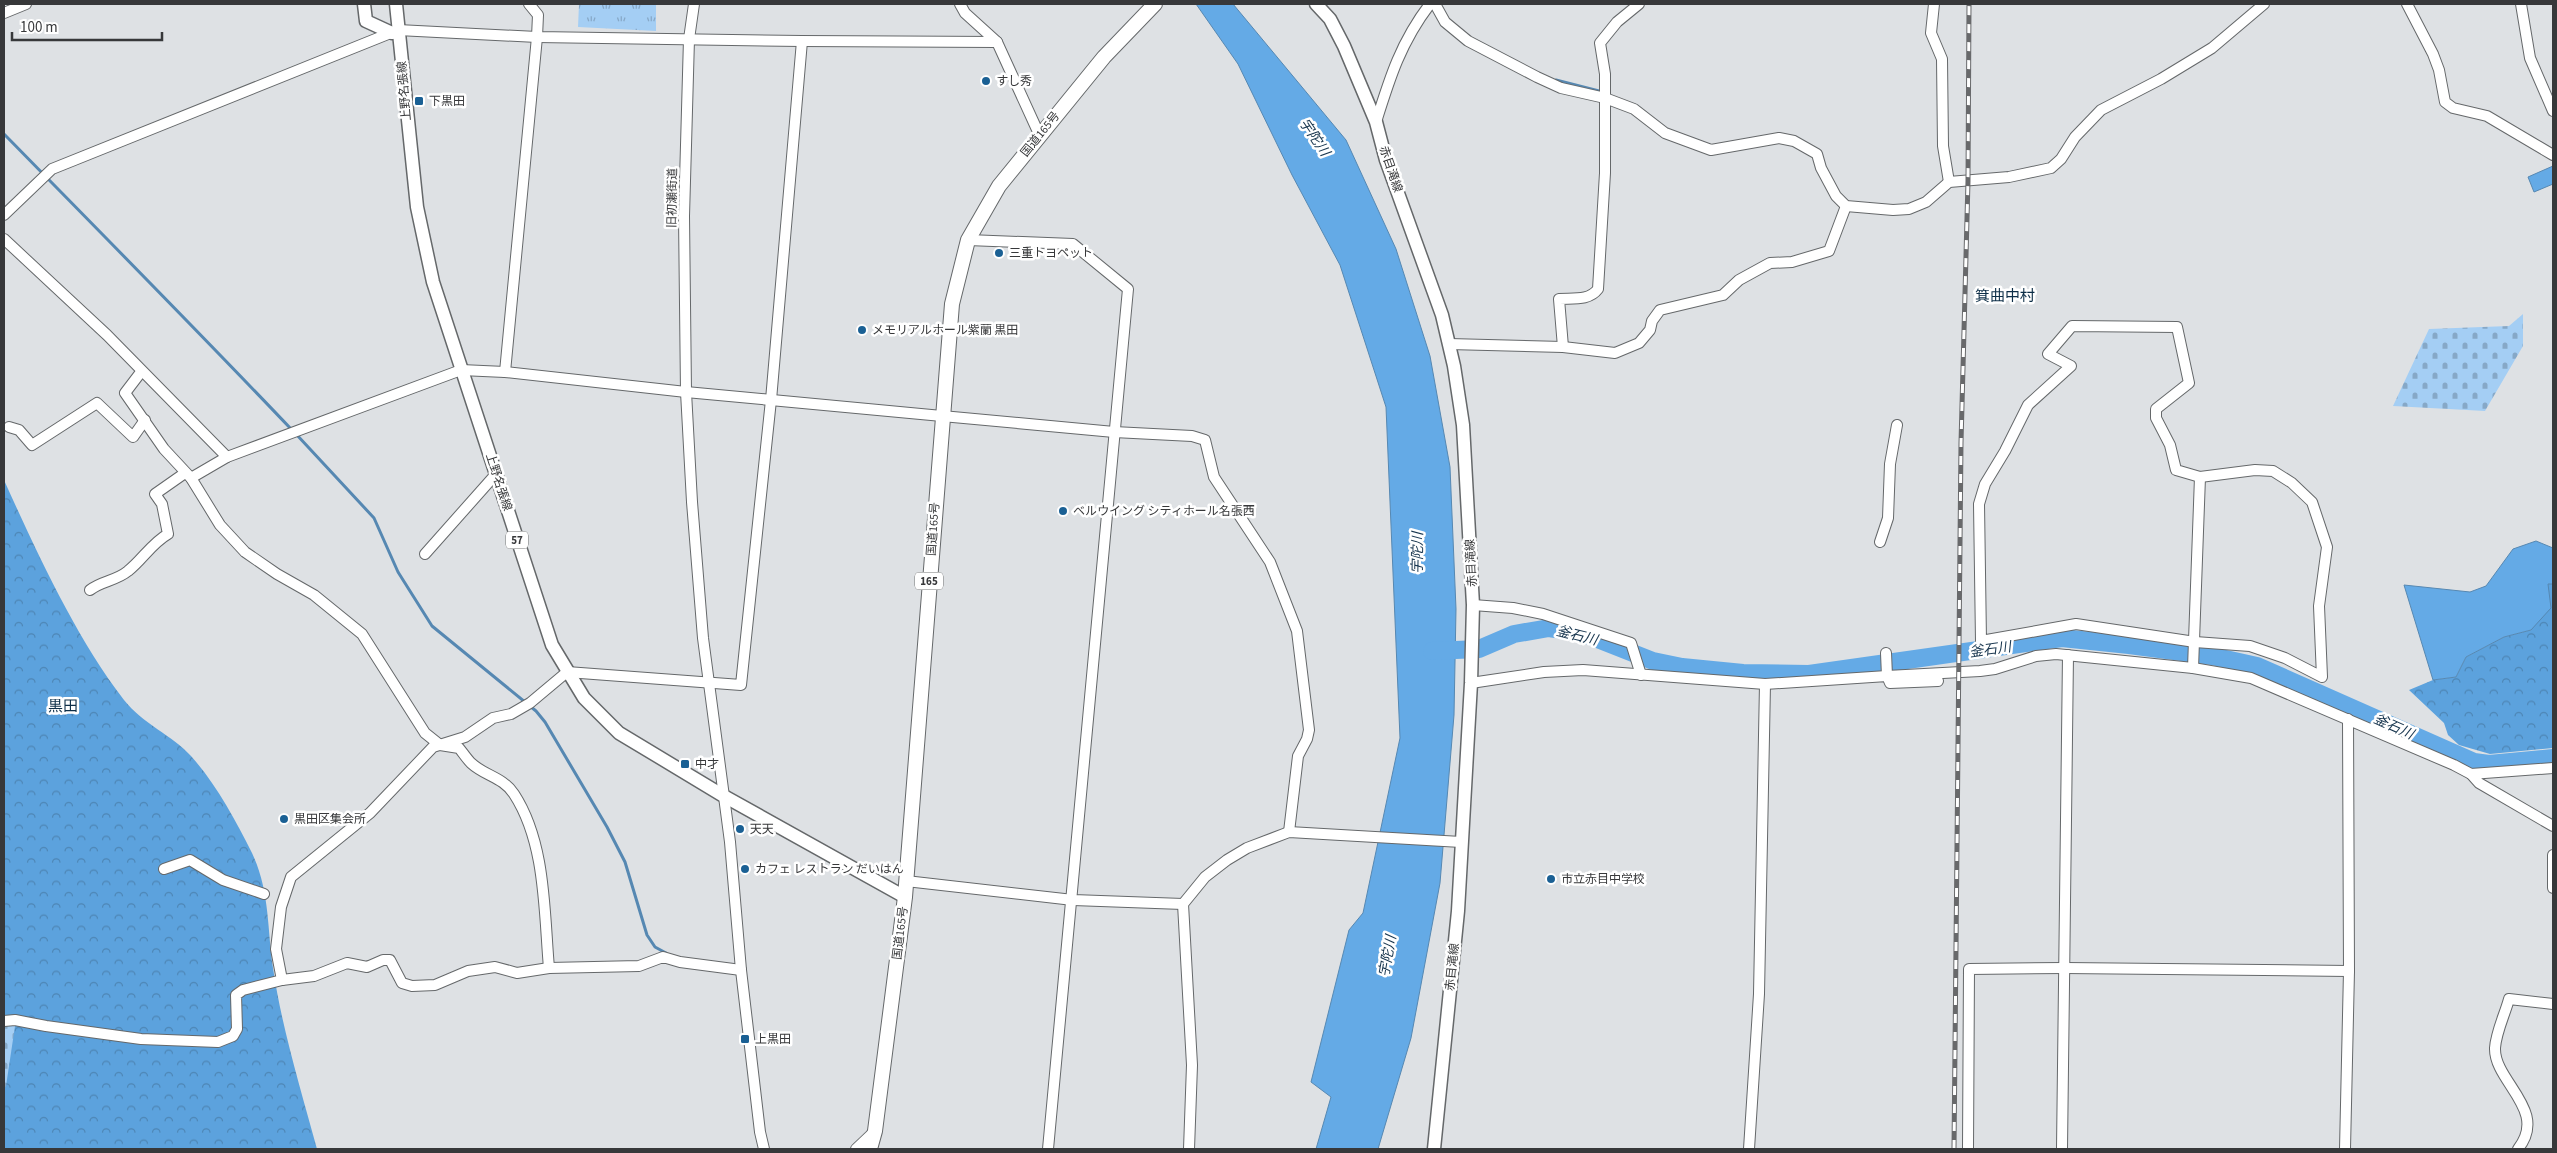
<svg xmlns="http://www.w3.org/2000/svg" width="2557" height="1153" font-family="'Source Sans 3','Noto Sans JP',sans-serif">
<defs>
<pattern id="grass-tufts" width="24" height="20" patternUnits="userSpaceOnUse" patternTransform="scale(1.25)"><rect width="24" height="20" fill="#a4cef4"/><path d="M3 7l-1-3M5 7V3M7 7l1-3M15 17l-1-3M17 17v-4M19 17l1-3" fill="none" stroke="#86a8c7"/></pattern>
<pattern id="forest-crowns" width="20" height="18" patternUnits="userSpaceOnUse" patternTransform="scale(1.25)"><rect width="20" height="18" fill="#5ca2dd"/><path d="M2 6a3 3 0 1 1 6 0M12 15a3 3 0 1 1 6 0" fill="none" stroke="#4d85b4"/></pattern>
<pattern id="cemetery-stones" width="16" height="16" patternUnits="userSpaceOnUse" patternTransform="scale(1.25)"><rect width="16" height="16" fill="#a4cef4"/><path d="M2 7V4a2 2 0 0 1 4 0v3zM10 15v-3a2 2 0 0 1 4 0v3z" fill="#86a8c7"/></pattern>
</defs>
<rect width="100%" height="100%" fill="#dee1e4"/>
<!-- grass -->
<polygon fill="url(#grass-tufts)" points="579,4 656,4 656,31 578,27"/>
<!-- forest -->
<g fill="url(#forest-crowns)">
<path d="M4,480C37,553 75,636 124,700C143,724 172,735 191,756C216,784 235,819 252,853C270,891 267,928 273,968C282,1029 301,1090 317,1149H4Z"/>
<polygon points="2548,583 2553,584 2553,748 2490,754 2459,745 2448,735 2444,723 2409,690 2433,680 2456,677 2466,657 2504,637 2531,630"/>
</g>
<!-- cemetery -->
<g fill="url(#cemetery-stones)">
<polygon points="2523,314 2523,346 2485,411 2393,406 2429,329 2509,326"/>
<polygon points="4,1026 15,1026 6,1086 4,1089"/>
</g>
<!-- water -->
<g fill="#64aae6" stroke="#5688b2">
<polygon points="1196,4 1233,4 1346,140 1396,249 1430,356 1450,467 1456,609 1454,715 1440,883 1411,1038 1378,1149 1316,1149 1331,1097 1311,1082 1349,930 1363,913 1400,738 1386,407 1340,265 1292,175 1238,64"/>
<polygon points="2553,166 2553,184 2534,192 2528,177"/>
<polygon points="2536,541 2553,548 2553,584 2548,584 2551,608 2531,630 2504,637 2466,657 2456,677 2433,680 2404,585 2470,592 2486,586 2513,549"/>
</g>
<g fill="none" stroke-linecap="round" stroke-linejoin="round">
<!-- stream -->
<g stroke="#5688b2" stroke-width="3">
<polyline points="1556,80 1599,91"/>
<path d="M4,134C100,232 197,330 292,430"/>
<polyline points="296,434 374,518 398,572 432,626 536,711 545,722 607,827 625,862 647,935 655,947 666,953"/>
</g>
<!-- river -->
<polyline stroke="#64aae6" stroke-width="18" points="1432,651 1479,649 1514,634 1549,628 1582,633 1653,661 1682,667 1743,673 1809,674 2062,638 2129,645 2212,656 2257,666 2474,762 2489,764 2553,758"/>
<!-- minor casing -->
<g stroke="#65686a" stroke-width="12">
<g id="minor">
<polyline points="694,4 689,39 684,216 686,392 692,502 703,638 730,842 741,970 760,1132 764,1149"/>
<polyline points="960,4 965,13 997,42 1039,134"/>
<polyline points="1435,4 1445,22 1468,41 1537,77 1561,88 1605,98 1634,109 1665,133 1711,150 1779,138 1794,141 1817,154 1821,168 1836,196 1846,206 1893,210 1909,209 1926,202 1949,182 2009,177 2051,168 2061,159 2075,137 2101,110 2161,79 2212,48 2264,4"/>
<polyline points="1934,4 1931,33 1942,59 1943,146 1949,182"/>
<polyline points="2407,4 2433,54 2439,70 2445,102 2453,108 2487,116 2553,155"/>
<polyline points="2521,4 2530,58 2553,111"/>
<polyline points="4,13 26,4"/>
<path d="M1376,122C1390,77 1401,42 1430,4"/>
<polyline points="4,215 52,169 398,30 537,37 802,41 997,42"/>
<polyline points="4,239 107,335 227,457"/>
<polyline points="968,240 1073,244 1128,289 1048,1149"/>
<polygon points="2072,326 2177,327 2189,383 2156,409 2156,418 2170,445 2176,470 2200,477 2255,470 2273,471 2292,483 2312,502 2327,547 2319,606 2322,677 2285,658 2250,646 2195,642 2076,624 1981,641 1979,504 1985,484 2005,451 2028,405 2071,366 2048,354"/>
<polyline points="1449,344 1563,347 1615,353 1639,343 1650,330 1652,321 1660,310 1723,295 1739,280 1770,263 1792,262 1829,251 1846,206"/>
<path d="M1563,347L1559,299C1573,298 1589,301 1598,289L1605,173V74L1600,43L1617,22L1639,4"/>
<path d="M141,372L125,393L164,449L191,478L220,525L245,552L277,574L314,595L362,634L425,733L440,745L459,748C463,753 467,759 471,763C485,776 503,777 514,794C546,843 544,912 549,968"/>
<polyline points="505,372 537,37 538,15 529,4"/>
<polyline points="9,427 19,430 32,445 97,403 133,437 145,420"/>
<polyline points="191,478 227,457 461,370 505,372 686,392 942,416 1114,432 1192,436 1205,440 1214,477 1270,562 1297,631 1309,730 1307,739 1298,756 1289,832"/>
<polyline points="1880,542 1888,518 1890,464 1897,425"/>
<polyline points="425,554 496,474"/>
<path d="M90,590C101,581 116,581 128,571C142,560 152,543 168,534L162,504L155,494L185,473"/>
<polyline points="1473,605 1513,608 1543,614 1631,643 1641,675"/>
<polyline points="1886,653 1887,676 1980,671 1995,669 2036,656 2056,654 2193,668 2251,678 2454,765 2471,774 2479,783 2553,826"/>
<polyline points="2193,668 2200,477"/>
<polyline points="1471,683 1544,672 1583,670 1765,684 1887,676 1890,683 1938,681"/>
<polyline points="2471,774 2553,768"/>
<polyline points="2553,855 2553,888"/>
<polyline points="164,869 190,860 223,880 264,894"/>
<polyline points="906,881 1073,900 1183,904"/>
<polyline points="282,980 276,949 281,907 291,877 370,813 433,747 465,737 493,718 511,714 530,703 567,672 741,685 771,400 802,41"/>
<polyline points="4,1021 15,1020 46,1026 141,1039 218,1042 233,1036 237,1029 236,995 243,990 282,980 314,976 347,963 367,967 383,960 390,960 402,983 412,986 435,985 468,971 495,967 517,973 549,968 639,966 663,957 680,962 741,970"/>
<polyline points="856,1149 875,1131"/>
<polyline points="1189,1149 1192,1065 1183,904 1205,877 1227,860 1247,848 1289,832 1461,842"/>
<polyline points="1749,1149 1759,994 1765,684"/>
<polyline points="1968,1149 1969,969 2065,968 2349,971"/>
<polyline points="2062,1149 2068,655"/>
<polyline points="2345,1149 2349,971 2348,719"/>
<path d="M2518,1149C2549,1110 2494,1082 2495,1048C2496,1032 2505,1014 2509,999L2553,1004"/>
</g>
</g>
<!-- major casing -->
<g stroke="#65686a" stroke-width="15">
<g id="major">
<polyline points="364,4 366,21 392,33"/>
<polyline points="396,4 417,207 433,282 552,645 584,698 619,733 722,795 905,897"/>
<polyline points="1316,4 1330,19 1344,46 1376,122 1386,160 1442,315 1454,366 1463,425 1473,605 1471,683 1458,911 1434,1149"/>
</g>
</g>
<!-- highway casing -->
<g stroke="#65686a" stroke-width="16">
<polyline id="highway" points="870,1149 875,1131 905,897 952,304 968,240 999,186 1104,57 1155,4"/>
</g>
<!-- minor -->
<use href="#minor" stroke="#fff" stroke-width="10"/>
<!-- major -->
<use href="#major" stroke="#fff" stroke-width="12"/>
<!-- highway -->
<use href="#highway" stroke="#fff" stroke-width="14"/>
<!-- rail casing -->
<g stroke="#68696b" stroke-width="5">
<polyline id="rail" points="1954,1149 1961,443 1968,181 1969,4"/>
</g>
<!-- rail -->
<use href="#rail" stroke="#fff" stroke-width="3" stroke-dasharray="9" stroke-linecap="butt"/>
</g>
<!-- markers -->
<g fill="#1a6094" stroke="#fff" stroke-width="2">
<circle cx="986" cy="81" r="5"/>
<rect x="414" y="96" width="10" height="10" rx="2.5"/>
<circle cx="999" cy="253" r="5"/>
<circle cx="862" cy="330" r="5"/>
<circle cx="1063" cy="511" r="5"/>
<rect x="680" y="759" width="10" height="10" rx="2.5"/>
<circle cx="284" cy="819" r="5"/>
<circle cx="740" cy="829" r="5"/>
<circle cx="745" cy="869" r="5"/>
<circle cx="1551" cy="879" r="5"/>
<rect x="740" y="1034" width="10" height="10" rx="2.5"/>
</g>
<g text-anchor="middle" stroke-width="5" stroke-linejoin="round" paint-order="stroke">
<!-- shield labels -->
<g fill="#fff" stroke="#737475" stroke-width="1">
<rect x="506" y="531.5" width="22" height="17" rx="4"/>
<rect x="915" y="572.5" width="28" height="17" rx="4"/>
</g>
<g font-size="11" font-weight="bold" fill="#37383a">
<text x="517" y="544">57</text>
<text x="929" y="585">165</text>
</g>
<!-- poi labels -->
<g font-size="12" fill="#37383a" stroke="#fff" text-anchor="start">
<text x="996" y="85">すし秀</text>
<text x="429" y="105">下黒田</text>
<text x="1009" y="257">三重トヨペット</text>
<text x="872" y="334">メモリアルホール紫蘭 黒田</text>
<text x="1073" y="515">ベルウイング シティホール名張西</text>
<text x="695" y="768">中才</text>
<text x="294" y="823">黒田区集会所</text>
<text x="750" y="833">天天</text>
<text x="755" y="873">カフェ レストラン だいはん</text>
<text x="1561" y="883">市立赤目中学校</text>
<text x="755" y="1043">上黒田</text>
</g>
<!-- street labels -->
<g font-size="12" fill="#37383a" stroke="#fff">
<text transform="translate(404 91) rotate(-95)" y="4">上野名張線</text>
<text transform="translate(1040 134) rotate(-51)" y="4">国道165号</text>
<text transform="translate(1391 169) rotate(71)" y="4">赤目滝線</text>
<text transform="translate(672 198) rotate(-89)" y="4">旧初瀬街道</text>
<text transform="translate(499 482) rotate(72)" y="4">上野名張線</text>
<text transform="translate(933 529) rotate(-86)" y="4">国道165号</text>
<text transform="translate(1471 563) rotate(-93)" y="4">赤目滝線</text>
<text transform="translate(900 933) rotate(-83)" y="4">国道165号</text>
<text transform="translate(1452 967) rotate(-84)" y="4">赤目滝線</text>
</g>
<!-- water labels -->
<g font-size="14" font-style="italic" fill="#16344d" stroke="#fff">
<text transform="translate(1315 137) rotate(56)" y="5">宇陀川</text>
<text transform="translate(1417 553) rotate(-89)" y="5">宇陀川</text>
<text transform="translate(1577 635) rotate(14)" y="5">釜石川</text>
<text transform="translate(1990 649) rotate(-8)" y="5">釜石川</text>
<text transform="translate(2394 726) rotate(24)" y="5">釜石川</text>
<text transform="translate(1387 956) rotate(-80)" y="5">宇陀川</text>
</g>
<!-- quarter labels -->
<g font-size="15" fill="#0d2e47" stroke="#fff">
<text x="2005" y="301">箕曲中村</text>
<text x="63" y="711">黒田</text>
</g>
</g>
<!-- border -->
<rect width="2557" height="1153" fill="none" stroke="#37383a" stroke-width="10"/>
<!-- scale -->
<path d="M12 32v8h150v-8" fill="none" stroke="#37383a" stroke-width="2.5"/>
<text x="20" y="32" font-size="15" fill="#37383a" stroke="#ffffff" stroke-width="4" paint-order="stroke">100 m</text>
</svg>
